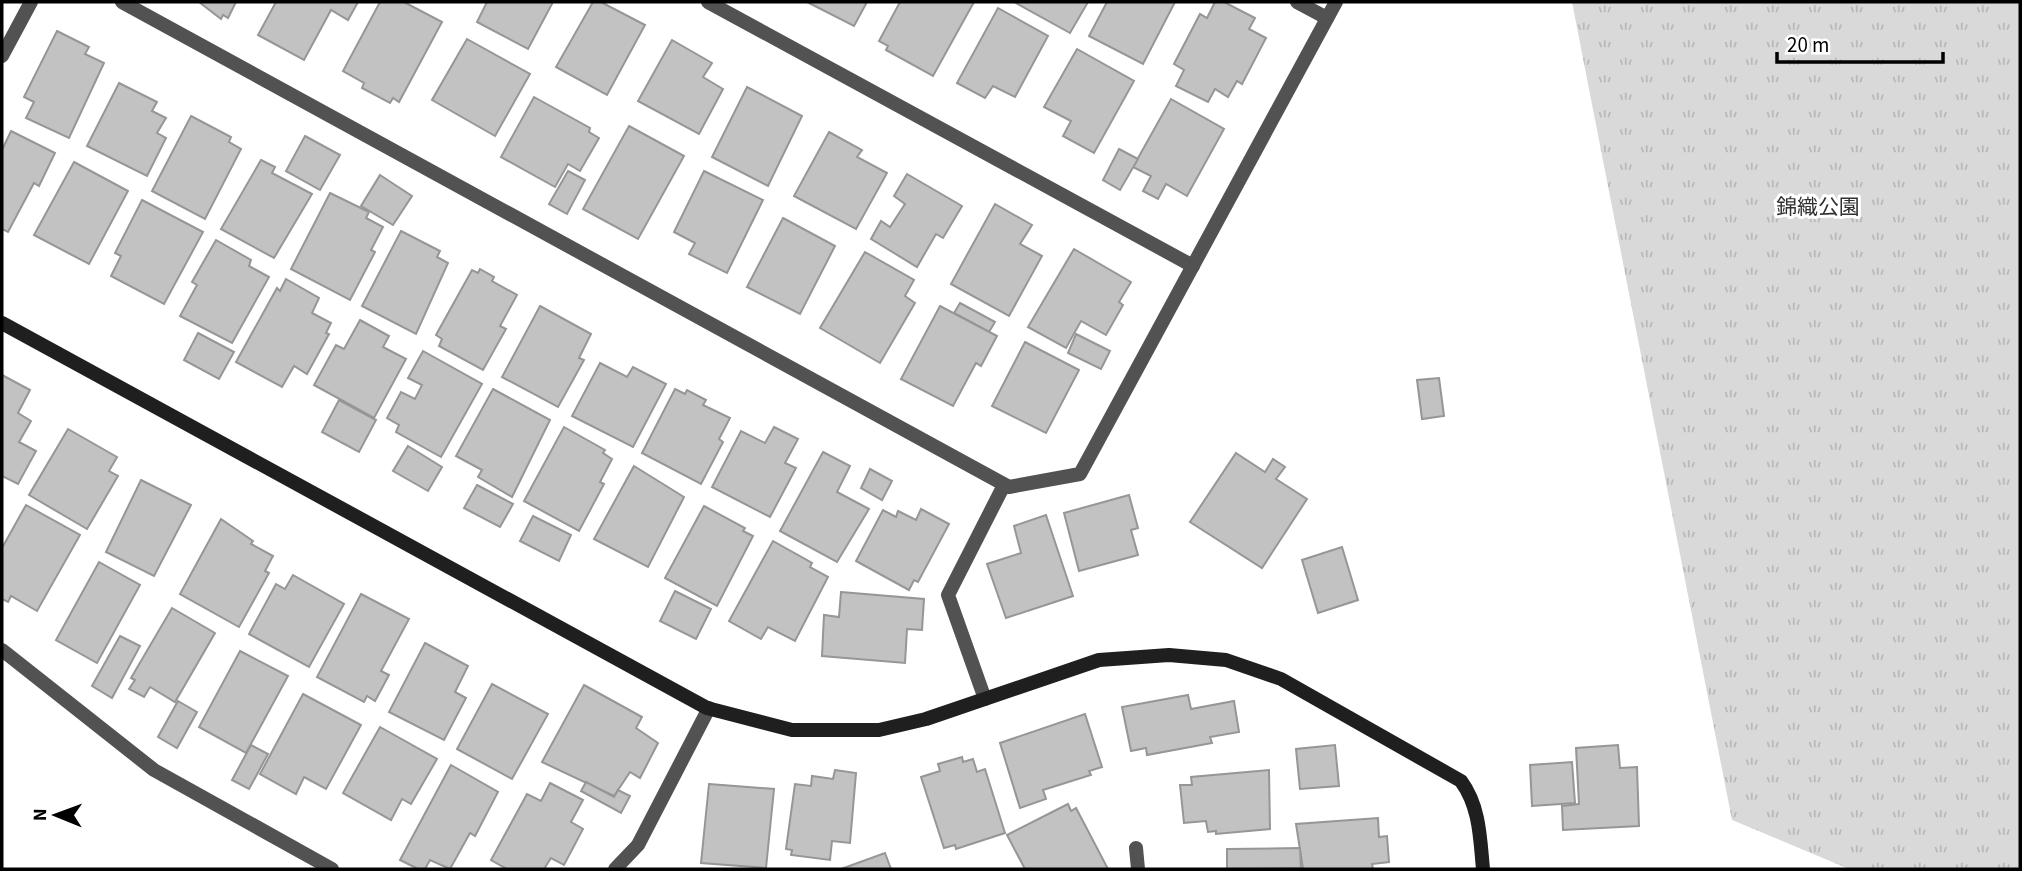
<svg xmlns="http://www.w3.org/2000/svg" width="2022" height="871" font-family="'Source Sans 3','Noto Sans JP',sans-serif">
<defs>
<pattern id="park-tufts" width="24" height="20" patternUnits="userSpaceOnUse" patternTransform="scale(1.75)"><rect width="24" height="20" fill="#d9d9d9"/><path d="M3 7l-1-3M5 7V3M7 7l1-3M15 17l-1-3M17 17v-4M19 17l1-3" fill="none" stroke="#b8b8b8"/></pattern>
</defs>
<rect width="100%" height="100%" fill="#fff"/>
<!-- park -->
<polygon fill="url(#park-tufts)" points="1572,2 2020,2 2020,869 1849,869 1732,820"/>
<!-- building -->
<g fill="#c2c2c2" stroke="#969696" stroke-width="2">
<polygon points="199,2 236,2 228,18 223,15 221,19"/>
<polygon points="276,2 358,2 348,20 331,10 304,60 258,35"/>
<polygon points="380,2 404,2 442,22 399,102 393,98 390,103 362,88 364,83 343,71"/>
<polygon points="487,2 553,2 528,49 477,22"/>
<polygon points="593,2 601,2 645,25 607,95 556,67"/>
<polygon points="807,2 867,2 854,26"/>
<polygon points="900,2 974,2 933,76 886,50 888,46 879,41"/>
<polygon points="1014,2 1088,2 1070,33"/>
<polygon points="1107,2 1175,2 1143,64 1089,36"/>
<polygon points="1215,2 1224,2 1255,18 1249,29 1266,38 1242,84 1237,81 1228,97 1215,89 1208,102 1176,86 1184,70 1174,64 1200,14 1207,18"/>
<polygon points="998,8 1048,36 1015,97 993,86 985,98 957,83"/>
<polygon points="57,31 89,47 85,54 104,63 69,138 26,118 34,102 24,97"/>
<polygon points="467,39 530,74 495,136 432,100"/>
<polygon points="672,40 712,63 703,77 723,89 699,134 638,101"/>
<polygon points="1077,49 1134,81 1094,153 1063,136 1071,121 1044,107"/>
<polygon points="119,83 157,102 152,111 166,118 157,133 166,138 147,176 87,146"/>
<polygon points="747,87 802,116 768,186 712,157"/>
<polygon points="534,97 590,128 589,132 599,138 580,171 568,164 555,187 501,157"/>
<polygon points="1171,99 1224,129 1187,196 1166,184 1158,199 1143,191 1151,176 1133,167"/>
<polygon points="191,116 231,137 229,142 241,149 205,219 152,191"/>
<polygon points="629,126 684,156 638,239 583,209"/>
<polygon points="11,131 55,153 39,186 34,183 8,232 2,229 2,150"/>
<polygon points="829,132 862,150 857,157 887,173 856,229 794,196"/>
<polygon points="305,136 340,155 320,190 286,171"/>
<polygon points="1119,149 1138,159 1120,190 1103,180"/>
<polygon points="261,160 275,167 272,173 312,194 274,258 221,229"/>
<polygon points="74,162 128,191 89,264 34,235"/>
<polygon points="568,171 585,180 567,214 549,204"/>
<polygon points="704,171 763,200 727,273 689,254 695,243 674,232"/>
<polygon points="907,174 962,206 943,238 936,234 917,267 871,239 881,221 890,227 905,204 894,196"/>
<polygon points="380,175 412,196 393,225 361,206"/>
<polygon points="330,193 369,212 366,218 383,227 371,250 375,252 350,300 291,269"/>
<polygon points="142,200 203,232 164,304 111,276 121,256 115,253"/>
<polygon points="995,204 1032,225 1020,244 1042,256 1009,316 951,284"/>
<polygon points="783,218 835,246 800,314 747,287"/>
<polygon points="401,231 440,251 437,257 448,263 416,334 362,306"/>
<polygon points="216,240 251,260 249,266 269,277 232,343 180,316 197,285 192,282"/>
<polygon points="1074,249 1131,282 1119,302 1123,305 1106,335 1081,321 1066,348 1028,327"/>
<polygon points="865,252 914,280 905,296 915,303 880,363 820,328"/>
<polygon points="480,269 494,277 492,281 517,295 500,326 506,329 483,370 439,346 442,339 436,335 472,270 478,273"/>
<polygon points="286,279 319,298 312,313 331,323 326,333 329,334 307,374 294,366 282,387 236,362 277,288 280,291"/>
<polygon points="960,303 995,322 989,332 954,313"/>
<polygon points="540,306 591,334 579,358 584,360 558,407 502,377"/>
<polygon points="940,306 997,336 981,366 976,363 953,406 901,379"/>
<polygon points="360,320 389,336 383,347 406,359 374,418 314,385 336,345 344,349"/>
<polygon points="198,333 234,352 219,379 184,360"/>
<polygon points="1076,334 1110,351 1101,369 1068,353"/>
<polygon points="1025,342 1079,370 1046,433 992,406"/>
<polygon points="423,351 482,384 441,457 396,432 399,425 387,418 401,392 415,399 422,385 408,378"/>
<polygon points="600,363 627,377 633,367 666,384 633,447 572,416"/>
<polygon points="2,375 30,390 18,413 31,421 19,442 36,451 18,484 2,476"/>
<polygon points="1439,378 1444,416 1422,419 1417,380"/>
<polygon points="493,389 550,420 512,497 478,477 482,470 456,456"/>
<polygon points="675,389 685,394 687,390 706,400 703,405 730,418 719,439 723,442 701,484 642,453"/>
<polygon points="339,400 376,420 359,452 322,432"/>
<polygon points="564,427 605,450 603,453 612,459 600,482 604,484 579,531 524,501"/>
<polygon points="774,427 798,439 785,463 796,468 770,517 712,487 741,431 765,443"/>
<polygon points="68,429 117,457 109,471 118,476 87,529 29,495"/>
<polygon points="408,446 442,467 428,491 393,471"/>
<polygon points="823,452 850,466 837,492 869,509 837,562 780,531"/>
<polygon points="1236,453 1265,472 1273,459 1285,467 1276,479 1307,499 1262,568 1190,522"/>
<polygon points="634,466 684,497 648,567 594,539"/>
<polygon points="870,469 892,481 882,500 861,488"/>
<polygon points="141,480 191,505 154,576 106,552"/>
<polygon points="477,485 513,504 500,527 464,508"/>
<polygon points="1129,495 1138,528 1131,530 1138,555 1079,571 1064,513"/>
<polygon points="26,505 80,535 37,611 11,596 8,602 2,599 2,548"/>
<polygon points="704,506 745,528 743,531 753,536 717,606 665,578"/>
<polygon points="921,509 949,524 918,582 914,580 909,590 856,561 883,510 896,517 898,511 916,520"/>
<polygon points="1046,515 1073,596 1006,618 987,564 1021,553 1014,526"/>
<polygon points="533,516 571,535 559,561 520,541"/>
<polygon points="221,519 253,541 251,544 273,556 265,571 269,573 239,627 180,594"/>
<polygon points="773,541 812,563 810,567 828,577 795,641 768,627 761,639 729,621"/>
<polygon points="1342,547 1358,600 1318,613 1302,560"/>
<polygon points="99,562 140,585 97,663 56,640"/>
<polygon points="293,575 344,604 309,667 249,634 276,584 285,589"/>
<polygon points="675,591 711,609 696,639 660,621"/>
<polygon points="841,592 924,599 922,630 907,629 905,663 822,656 824,615 839,617"/>
<polygon points="361,594 409,619 381,671 389,675 375,701 367,696 364,702 317,677"/>
<polygon points="172,608 215,633 175,702 150,687 144,697 129,689 135,680 131,678"/>
<polygon points="120,636 140,646 112,698 92,686"/>
<polygon points="425,643 468,666 455,692 466,698 444,740 389,712"/>
<polygon points="240,651 288,676 246,753 199,727"/>
<polygon points="492,684 548,714 512,779 457,749"/>
<polygon points="584,685 642,717 636,728 658,743 640,778 630,772 614,796 542,762"/>
<polygon points="303,694 361,725 326,789 304,777 296,794 260,774"/>
<polygon points="1188,695 1191,709 1234,701 1239,732 1210,737 1212,743 1147,755 1146,748 1131,751 1122,707"/>
<polygon points="178,701 197,712 177,748 158,737"/>
<polygon points="1085,714 1102,767 1089,771 1091,775 1043,790 1046,799 1020,808 1000,743"/>
<polygon points="380,727 437,759 411,804 402,799 391,820 343,793"/>
<polygon points="251,745 268,754 249,789 232,780"/>
<polygon points="1335,745 1339,786 1300,789 1296,749"/>
<polygon points="1618,745 1620,768 1637,767 1639,826 1563,830 1562,806 1579,804 1576,748"/>
<polygon points="962,757 963,762 973,759 977,772 985,769 1005,833 956,849 955,845 944,848 921,777 940,771 938,764"/>
<polygon points="1572,762 1575,803 1532,806 1530,765"/>
<polygon points="451,765 498,792 475,836 470,833 450,869 430,860 425,869 418,869 400,860"/>
<polygon points="835,770 856,773 850,843 832,841 830,860 791,855 792,850 786,849 795,784 811,786 812,776 833,779"/>
<polygon points="1269,770 1270,829 1216,834 1216,831 1208,832 1206,821 1184,823 1180,785 1192,785 1191,777"/>
<polygon points="586,782 614,797 618,790 630,796 621,813 581,791"/>
<polygon points="550,783 583,800 571,822 583,829 564,865 551,858 544,869 507,869 491,860 527,794 541,801"/>
<polygon points="709,784 774,789 766,868 701,863"/>
<polygon points="1068,804 1071,811 1076,808 1108,869 1025,869 1007,835"/>
<polygon points="1378,818 1379,837 1387,836 1389,862 1372,864 1373,869 1303,869 1296,824"/>
<polygon points="1300,848 1301,868 1227,869 1227,849"/>
<polygon points="885,853 891,869 841,869"/>
</g>
<g fill="none" stroke-linecap="round" stroke-linejoin="round">
<!-- street -->
<g stroke="#525252" stroke-width="14">
<polyline points="122,2 1009,487 1080,474 1336,2"/>
<polyline points="708,2 1193,266"/>
<polyline points="1297,2 1327,18"/>
<polyline points="2,56 31,2"/>
<polyline points="2,650 154,770 332,869"/>
<polyline points="985,699 948,595 1004,485"/>
<polyline points="1136,848 1138,869"/>
<polyline points="615,869 638,845 709,708"/>
</g>
<!-- secondary -->
<path stroke="#1f1f1f" stroke-width="14" d="M2,323L707,708L792,730H879L926,719L1099,660L1169,655L1226,660L1281,679L1461,781C1480,807 1480,838 1483,869"/>
</g>
<g text-anchor="middle" stroke-width="6" stroke-linejoin="round" paint-order="stroke">
<!-- park labels -->
<g font-size="21" fill="#303030" stroke="#fff">
<text x="1818" y="214">錦織公園</text>
</g>
</g>
<!-- border -->
<rect width="2022" height="871" fill="none" stroke="#000000" stroke-width="7"/>
<!-- north arrow -->
<g transform="translate(56 815) rotate(271)" stroke="#ffffff" stroke-width="5" paint-order="stroke">
<path d="M0-5L12 26L0 18L-12 26Z" fill="#000000"/>
<text y="-10" font-size="19" font-weight="bold" text-anchor="middle" fill="#000000">N</text>
</g>
<!-- scale -->
<path d="M1777 52v10h166v-10" fill="none" stroke="#000000" stroke-width="3.5"/>
<text x="1787" y="52" font-size="21" fill="#000000" stroke="#ffffff" stroke-width="5" paint-order="stroke">20 m</text>
</svg>
